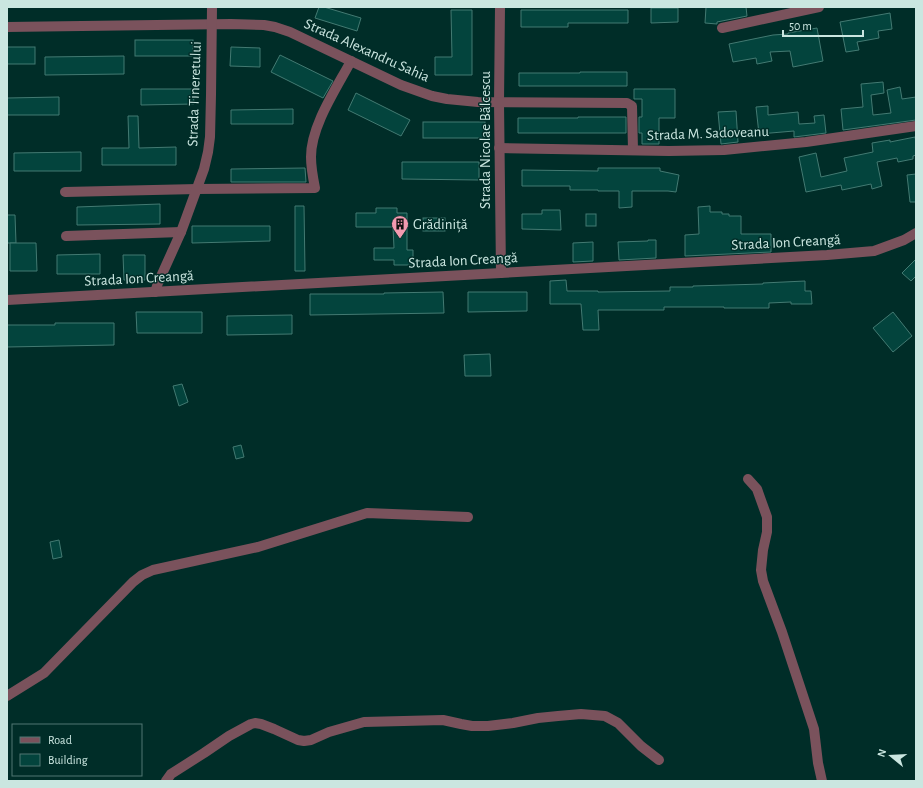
<svg xmlns="http://www.w3.org/2000/svg" width="923" height="788" font-family="'Alegreya Sans',sans-serif">
<rect width="100%" height="100%" fill="#002d28"/>
<!-- building -->
<g fill="#03443d" stroke="#437a72">
<polygon points="319,7 324,7 361,18 357,31 315,18"/>
<polygon points="706,7 746,7 747,16 717,22 717,24 705,23"/>
<polygon points="651,8 678,8 678,22 651,23"/>
<polygon points="451,10 472,10 472,75 435,75 435,57 452,57"/>
<polygon points="521,10 628,10 628,23 568,23 568,27 521,27"/>
<polygon points="890,13 892,29 878,31 879,38 857,42 859,50 846,52 840,22"/>
<polygon points="817,28 823,61 793,67 790,51 770,52 772,61 757,64 756,58 733,62 729,44 773,35 788,34 788,33"/>
<rect x="135" y="40" width="58" height="16"/>
<rect x="7" y="47" width="28" height="17"/>
<polygon points="231,47 260,48 260,67 230,66"/>
<polygon points="280,55 333,81 323,98 271,72"/>
<polygon points="124,56 124,74 45,75 45,57"/>
<polygon points="580,72 627,72 627,86 519,86 519,73 580,73"/>
<polygon points="883,82 884,93 871,95 873,115 891,113 887,90 900,87 902,99 916,97 916,120 843,130 841,109 863,107 861,84"/>
<polygon points="141,89 193,89 194,104 141,105"/>
<polygon points="634,89 675,89 675,118 659,118 659,144 642,144 642,133 639,133 639,117 642,117 642,99 634,99"/>
<polygon points="356,93 410,120 401,136 348,110"/>
<polygon points="59,97 59,115 7,115 7,98"/>
<polygon points="768,106 768,115 798,112 799,124 815,123 814,116 824,115 826,133 794,137 794,131 759,134 756,107"/>
<polygon points="293,109 293,124 231,124 231,110"/>
<polygon points="736,111 738,142 721,144 718,112"/>
<polygon points="128,116 138,116 139,148 176,147 176,165 102,165 102,148 129,148"/>
<polygon points="578,117 626,117 626,133 518,133 518,118 578,118"/>
<rect x="423" y="122" width="62" height="16"/>
<polygon points="915,137 916,142 916,155 913,156 913,159 898,162 897,158 877,162 882,186 872,189 871,184 842,190 841,185 806,192 799,157 816,153 821,177 847,171 844,158 873,152 872,143 890,140 890,142"/>
<polygon points="81,152 81,171 14,171 14,153"/>
<polygon points="402,162 479,162 479,180 402,179"/>
<polygon points="305,168 306,182 231,182 231,169"/>
<polygon points="598,168 660,168 660,171 679,175 676,192 668,191 632,191 632,207 619,208 619,191 598,191 598,190 570,190 570,186 522,186 522,170 598,171"/>
<polygon points="916,174 916,202 910,202 907,175"/>
<polygon points="160,204 160,224 77,225 77,207"/>
<polygon points="295,206 304,206 305,271 295,271"/>
<polygon points="710,206 710,212 722,212 722,214 729,214 729,216 741,216 741,234 771,234 771,252 685,256 685,235 699,234 698,207"/>
<polygon points="376,208 397,208 397,213 407,213 407,250 413,250 413,265 394,265 394,260 374,260 374,248 394,248 393,227 356,227 356,213 376,213"/>
<polygon points="542,210 560,210 561,230 522,229 522,214 542,214"/>
<rect x="586" y="214" width="10" height="12"/>
<polygon points="7,215 15,215 16,243 7,243"/>
<rect x="423" y="218" width="22" height="13"/>
<polygon points="192,226 270,226 270,241 192,243"/>
<polygon points="648,240 656,240 656,258 619,260 618,242 648,241"/>
<polygon points="593,242 593,261 573,262 573,243"/>
<polygon points="10,243 36,243 37,271 10,271"/>
<polygon points="100,254 100,274 57,274 57,255"/>
<polygon points="123,255 145,255 145,280 124,280"/>
<polygon points="916,259 916,276 911,281 902,273"/>
<polygon points="566,280 567,291 598,291 598,292 670,291 670,287 693,287 693,286 763,284 763,283 805,281 805,291 811,291 812,304 791,304 791,302 769,303 769,308 724,308 724,307 664,307 664,310 598,310 599,330 583,330 581,304 550,304 550,281"/>
<polygon points="443,292 444,313 310,315 310,294 384,294 384,293"/>
<polygon points="468,292 527,292 527,311 468,312"/>
<polygon points="136,312 202,312 202,333 137,333"/>
<polygon points="893,312 912,336 893,352 873,328"/>
<polygon points="292,315 292,334 227,335 227,316"/>
<polygon points="55,323 114,323 114,345 7,347 7,325 55,325"/>
<polygon points="490,354 491,376 465,376 464,355"/>
<polygon points="182,384 188,402 179,406 173,386"/>
<polygon points="241,445 244,457 236,459 233,447"/>
<polygon points="59,540 62,557 53,559 50,542"/>
</g>
<g fill="none" stroke-linecap="round" stroke-linejoin="round">
<!-- minor -->
<g stroke="#7a525c" stroke-width="10">
<polyline points="500,7 499,102 501,273"/>
<polyline points="7,27 231,24 264,25 275,27 290,32 401,85 432,96 447,99 478,102 627,103 632,106 633,150"/>
<polyline points="722,28 819,7"/>
<polyline points="499,148 669,151 724,150 806,142 916,126"/>
<path d="M65,192L197,189L315,188C313,178 311,168 311,157C311,126 336,89 351,61"/>
<polyline points="66,236 181,232"/>
<polyline points="155,292 158,283 181,232 204,169 208,152 210,137 211,95 212,7"/>
<polyline points="7,300 827,255 874,251 904,240 916,233"/>
<polyline points="748,479 757,489 767,517 767,532 763,550 761,570 763,581 782,632 814,729 818,763 822,781"/>
<polyline points="7,696 44,673 133,582 142,575 153,570 258,547 367,513 468,517"/>
<polyline points="166,781 171,774 204,753 229,736 251,724 255,723 261,724 274,729 298,740 304,741 311,740 329,732 364,722 443,720 461,724 472,726 488,726 513,723 538,718 558,716 581,714 605,716 618,723 641,746 659,760"/>
</g>
</g>
<!-- icons -->
<defs>
<g id="building-pin" transform="scale(0.9)"><path d="M0 17L-7.5 6A9.5 9.5 0 1 1 7.5 6Z" fill="#f29ab0" stroke="#002d28"/><path d="M-4-6H4V6H1V3H-1V6H-4ZM-2.5-4.3h1.7v1.8h-1.7ZM.8-4.3h1.7v1.8H.8ZM-2.5-1h1.7V.8h-1.7ZM.8-1h1.7V.8H.8Z" fill="#111"/></g>
</defs>
<g fill-rule="evenodd">
<use href="#building-pin" x="400" y="224"/>
</g>
<g text-anchor="middle" stroke-width="3" stroke-linejoin="round" paint-order="stroke">
<!-- street labels -->
<g font-size="15" fill="#cae6e0" stroke="#002d28">
<text transform="translate(367 50) rotate(24)" y="5">Strada Alexandru Sahia</text>
<text transform="translate(194 94) rotate(-88)" y="5">Strada Tineretului</text>
<text transform="translate(708 133) rotate(-2)" y="5">Strada M. Sadoveanu</text>
<text transform="translate(485 140) rotate(-90)" y="5">Strada Nicolae Bălcescu</text>
<text transform="translate(786 242) rotate(-3)" y="5">Strada Ion Creangă</text>
<text transform="translate(463 260) rotate(-3)" y="5">Strada Ion Creangă</text>
<text transform="translate(139 278) rotate(-3)" y="5">Strada Ion Creangă</text>
</g>
<!-- poi labels -->
<g font-size="15" fill="#cae6e0" stroke="#002d28" text-anchor="start">
<text x="413" y="229">Grădiniță</text>
</g>
</g>
<!-- border -->
<rect width="923" height="788" fill="none" stroke="#cae6e0" stroke-width="16"/>
<!-- legend -->
<rect x="12" y="724" width="130" height="52" fill="#002d28" stroke="#517772"/>
<rect x="20" y="737" width="20" height="6" fill="#7a525c" stroke="#517772"/>
<text x="48" y="744" font-size="12" fill="#cae6e0">Road</text>
<rect x="20" y="754" width="20" height="12" fill="#03443d" stroke="#517772"/>
<text x="48" y="764" font-size="12" fill="#cae6e0">Building</text>
<!-- north arrow -->
<g transform="translate(891 756) rotate(288)" stroke="#002d28" stroke-width="3" paint-order="stroke">
<path d="M0-3L7 15L0 10L-7 15Z" fill="#cae6e0"/>
<text y="-6" font-size="11" font-weight="bold" text-anchor="middle" fill="#cae6e0">N</text>
</g>
<!-- scale -->
<path d="M783 30v6h80v-6" fill="none" stroke="#cae6e0" stroke-width="2"/>
<text x="789" y="30" font-size="12" fill="#cae6e0" stroke="#002d28" stroke-width="3" paint-order="stroke">50 m</text>
</svg>
